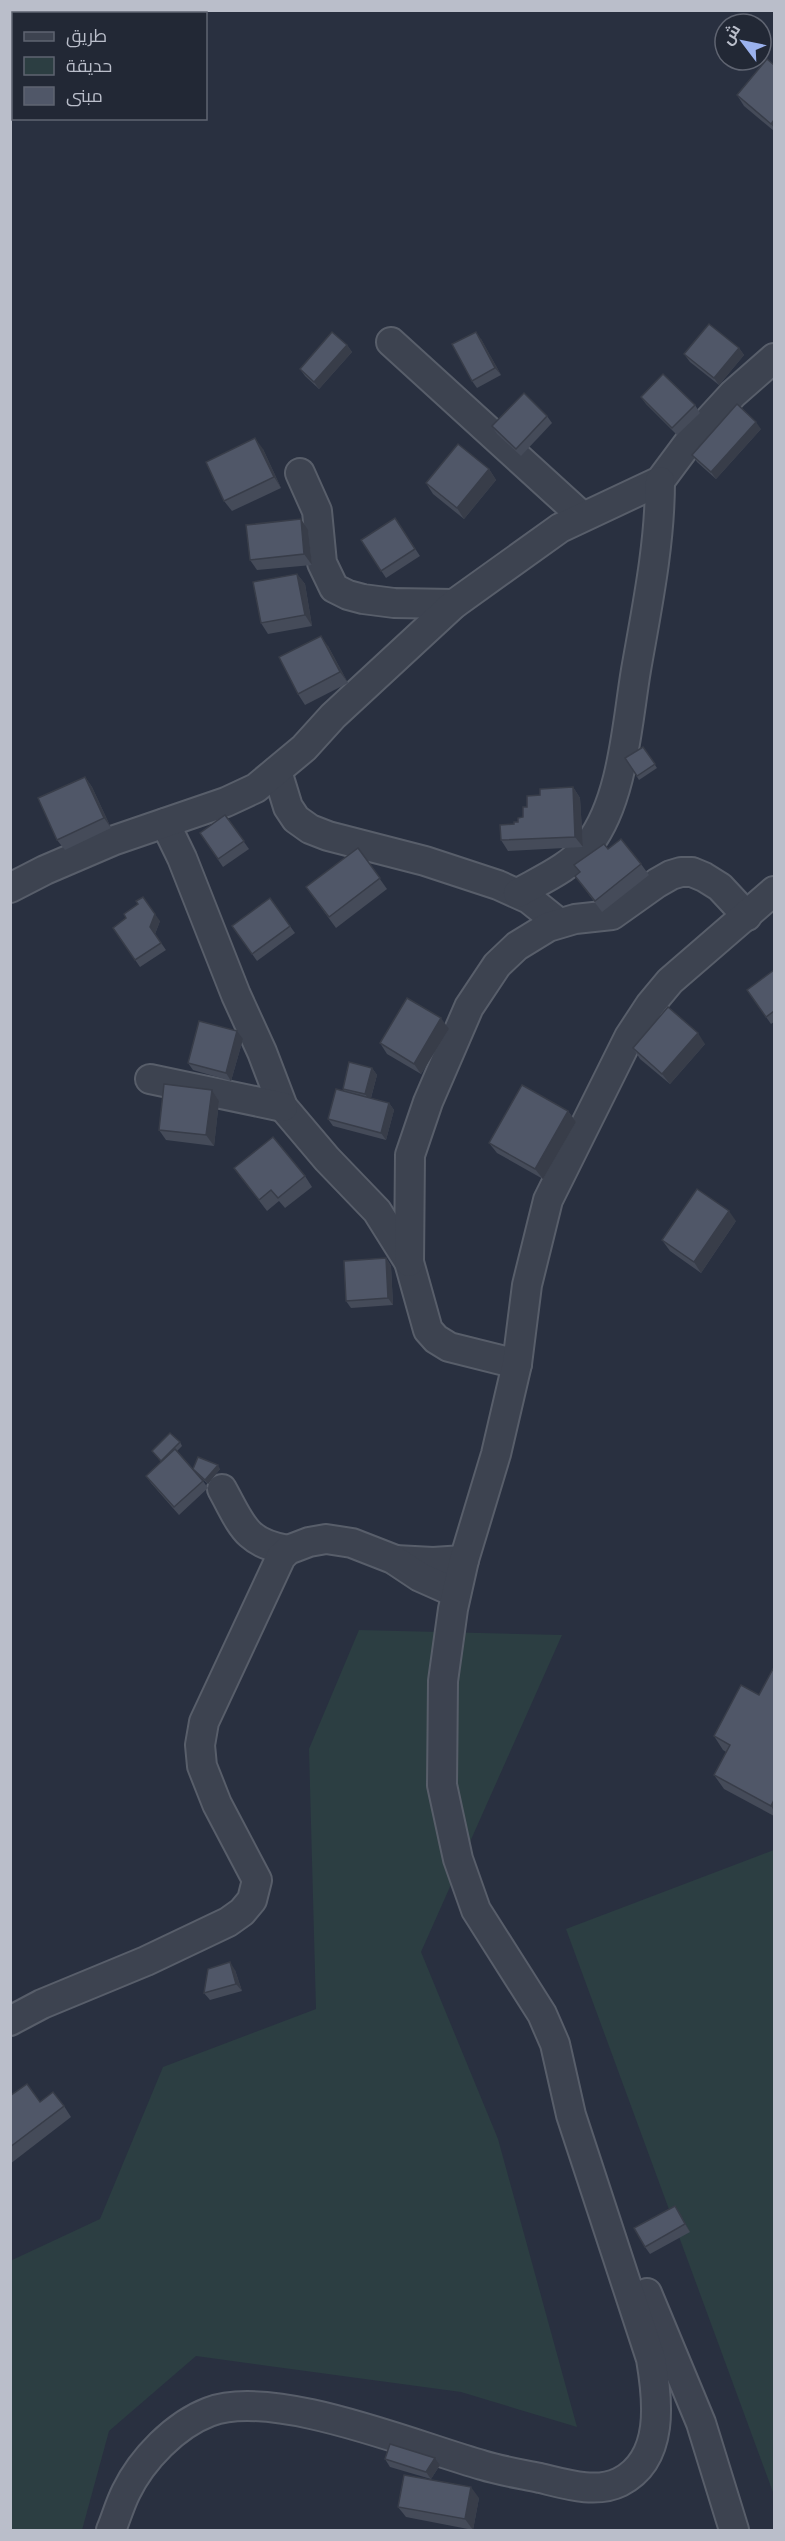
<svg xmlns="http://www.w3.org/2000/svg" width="785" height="2541" font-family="Mulish,Cairo,sans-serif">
<rect width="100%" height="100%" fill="#293040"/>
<!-- green -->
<g fill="#2c3e42">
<polygon points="359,1630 562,1635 421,1952 498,2139 577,2427 461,2392 196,2356 109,2431 82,2530 11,2530 10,2261 100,2219 163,2067 316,2009 309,1749"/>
<polygon points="774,1850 774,2495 566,1929"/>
</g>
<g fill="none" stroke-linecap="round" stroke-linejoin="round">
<!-- minor casing -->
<g stroke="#585e6a" stroke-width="32">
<g id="minor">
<polyline points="391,342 582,516"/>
<polyline points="300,473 317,511 322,563 334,588 348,595 363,599 394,603 454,604"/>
<polyline points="277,771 288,807 296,819 310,829 328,836 425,861 498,885 529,899 559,923"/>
<polyline points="165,823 182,858 236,995 262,1052 283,1107 327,1159 377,1211 409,1262 428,1330 436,1339 449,1347 517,1364"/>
<polyline points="10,888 45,870 115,840 226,802 256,788 304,748 333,716 454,604 560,528 660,481 689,442 733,394 774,358"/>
<path d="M518,893C543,879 571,867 589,844C623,800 627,724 636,670C647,607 660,545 660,481"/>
<polyline points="150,1079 283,1107"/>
<polyline points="409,1262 410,1155 428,1102 469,1007 497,965 517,946 548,927 575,919 612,915 657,883 671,875 681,872 692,872 704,877 720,887 747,916"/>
<path d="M222,1489C242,1525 245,1543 288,1550"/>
<polyline points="395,1560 433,1562 464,1560"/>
<polyline points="10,2021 42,2004 146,1961 228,1922 242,1912 252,1900 257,1880 217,1804 202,1766 200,1745 204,1722 281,1557 288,1550 309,1542 326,1539 352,1543 393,1559 420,1577 456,1593"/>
<polyline points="647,2293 701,2423 734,2530"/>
<path d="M111,2530C116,2518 120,2504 126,2492C142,2459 175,2425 209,2412C273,2387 417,2447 482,2465C501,2471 521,2474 540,2478C565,2484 596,2494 620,2482C665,2459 658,2400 651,2359L571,2115L555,2044L542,2014L476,1910L458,1859L442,1785L443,1681L453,1609L464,1560L496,1454L517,1364L527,1285L548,1200L629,1037L650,1005L670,981L774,891"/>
</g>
</g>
<!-- minor -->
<use href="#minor" stroke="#3d4350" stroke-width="28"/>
</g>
<!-- wall -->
<g fill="#454b59">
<polygon points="774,65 774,131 744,106 737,95"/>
<polygon points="481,339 501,375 477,388 472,381"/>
<polygon points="347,345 352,352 319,389 305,376 300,369"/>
<polygon points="739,348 744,355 719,385 690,362 684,354"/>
<polygon points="641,397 695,405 700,413 677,435 646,404"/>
<polygon points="547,416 552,423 521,456 497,434 492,426"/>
<polygon points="761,429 716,479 697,462 692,455"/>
<polygon points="263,449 281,488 232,511 224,501"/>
<polygon points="489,469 496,480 464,519 433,494 426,483"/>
<polygon points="395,518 420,556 386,578 361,540"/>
<polygon points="308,530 312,565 257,570 250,560"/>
<polygon points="297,574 305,584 312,626 268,634 261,623"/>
<polygon points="328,646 348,683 305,705 298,694"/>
<polygon points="643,747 657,768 639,780 625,758"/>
<polygon points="85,777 92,787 111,828 65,850 57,840"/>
<polygon points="573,787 580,798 583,847 508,851 501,840 514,824 523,817 527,807 540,795"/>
<polygon points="225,815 249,849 223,867 200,833"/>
<polygon points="358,848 387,889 336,928 306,887"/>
<polygon points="608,849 641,864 649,875 602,912 575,876 579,872 574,865"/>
<polygon points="270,898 295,933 257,961 232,926"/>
<polygon points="160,921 155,934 166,950 140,967 113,928"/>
<polygon points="774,970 774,1022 771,1024 747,990"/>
<polygon points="449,1029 421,1074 387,1054 380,1043"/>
<polygon points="243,1039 231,1081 193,1070 188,1063"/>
<polygon points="705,1044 670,1084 640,1059 633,1048"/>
<polygon points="372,1068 377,1075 371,1098 389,1103 394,1110 386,1140 333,1126 328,1119 344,1091 343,1089"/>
<polygon points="212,1090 219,1101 214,1146 166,1140 159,1130"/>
<polygon points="568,1111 576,1122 543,1179 497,1153 489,1143"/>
<polygon points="234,1168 305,1176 312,1187 285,1208 279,1201 267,1211"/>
<polygon points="736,1221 701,1273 670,1251 662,1240"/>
<polygon points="386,1258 391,1266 393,1305 351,1308 346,1301"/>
<polygon points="180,1442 182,1446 177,1451 193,1469 220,1469 208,1484 200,1477 208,1488 179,1515 151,1483 146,1476 161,1462 152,1451"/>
<polygon points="774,1667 774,1816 724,1789 714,1775 726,1752 723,1750 714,1736 759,1695"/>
<polygon points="235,1970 242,1991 210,2000 204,1993"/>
<polygon points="10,2096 64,2106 71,2117 10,2164"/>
<polygon points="675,2206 690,2232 650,2254 645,2247"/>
<polygon points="435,2458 440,2465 431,2479 390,2467 385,2459"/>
<polygon points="479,2498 473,2530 406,2517 398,2507"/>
</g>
<!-- shaded-wall -->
<g fill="#383d49">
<polygon points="774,120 774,128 771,124"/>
<polygon points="476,332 481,339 501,375 495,368"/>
<polygon points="347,345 352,352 319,389 314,382"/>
<polygon points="739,348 744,355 719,385 714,378"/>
<polygon points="756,422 761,429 716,479 711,472"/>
<polygon points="255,438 263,449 281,488 274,477"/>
<polygon points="489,469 496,480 464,519 457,508"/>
<polygon points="301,519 308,530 312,565 304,554"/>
<polygon points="297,574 305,584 312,626 305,615"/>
<polygon points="321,636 328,646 348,683 340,672"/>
<polygon points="85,777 92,787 111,828 104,818"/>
<polygon points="573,787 580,798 583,847 575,837"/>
<polygon points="143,897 160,921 155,934 166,950 150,927"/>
<polygon points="441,1018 449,1029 421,1074 414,1064"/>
<polygon points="237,1031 243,1039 231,1081 226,1073"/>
<polygon points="698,1033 705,1044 670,1084 662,1074"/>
<polygon points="372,1068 377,1075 370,1101 365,1094"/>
<polygon points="212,1090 219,1101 214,1146 206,1135"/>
<polygon points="389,1103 394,1110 386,1140 381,1133"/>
<polygon points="568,1111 576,1122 543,1179 535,1169"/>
<polygon points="729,1211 736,1221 701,1273 694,1262"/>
<polygon points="386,1258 391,1266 393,1305 388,1298"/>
<polygon points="218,1465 220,1469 208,1484 205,1480"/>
<polygon points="774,1800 774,1811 771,1806"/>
<polygon points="230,1962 235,1970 242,1991 236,1984"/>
<polygon points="675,2206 680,2213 690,2232 685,2224"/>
<polygon points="435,2458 440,2465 431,2479 426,2472"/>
<polygon points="471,2487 479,2498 473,2530 465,2519"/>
</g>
<!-- building -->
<g fill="#505768" stroke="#383d49" stroke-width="1.5">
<polygon points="767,59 774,65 774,120 771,124 737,95"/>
<polygon points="709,324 739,348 714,378 684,354"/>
<polygon points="332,332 347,345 314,382 300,369"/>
<polygon points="476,332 495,368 472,381 452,344"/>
<polygon points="663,374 695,405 672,428 641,397"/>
<polygon points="524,393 547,416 516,449 492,426"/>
<polygon points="737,404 756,422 711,472 692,455"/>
<polygon points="255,438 274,477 224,501 206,462"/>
<polygon points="458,444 489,469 457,508 426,483"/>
<polygon points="395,518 415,549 381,571 361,540"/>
<polygon points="301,519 304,554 250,560 246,525"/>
<polygon points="297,574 305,615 261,623 253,582"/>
<polygon points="321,636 340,672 298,694 279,657"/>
<polygon points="643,747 655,764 637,776 625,758"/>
<polygon points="85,777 104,818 57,840 38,798"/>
<polygon points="573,787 575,837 501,840 500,825 514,824 514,822 518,822 518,818 523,817 523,807 527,807 527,796 540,795 540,789"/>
<polygon points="225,815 244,841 218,859 200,833"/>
<polygon points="621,839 641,864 595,901 575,876 580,872 574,865 604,844 608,849"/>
<polygon points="358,848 380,878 329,917 306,887"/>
<polygon points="143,897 155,914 150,927 161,943 135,960 113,928 126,918 124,914 138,904 136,901"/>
<polygon points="270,898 290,926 252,954 232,926"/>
<polygon points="774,970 774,1011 766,1017 747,990"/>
<polygon points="407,998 441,1018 414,1064 380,1043"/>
<polygon points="668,1007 698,1033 662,1074 633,1048"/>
<polygon points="199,1021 237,1031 226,1073 188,1063"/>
<polygon points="349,1062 372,1068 365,1094 343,1089"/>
<polygon points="164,1084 212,1090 206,1135 159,1130"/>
<polygon points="522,1085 568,1111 535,1169 489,1143"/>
<polygon points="336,1089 389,1103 381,1133 328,1119"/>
<polygon points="273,1137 305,1176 278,1198 271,1190 259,1200 234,1168"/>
<polygon points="697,1189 729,1211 694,1262 662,1240"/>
<polygon points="386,1258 388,1298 346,1301 344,1261"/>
<polygon points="170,1433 180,1442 161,1461 152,1451"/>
<polygon points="175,1449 203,1481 174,1507 146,1476"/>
<polygon points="198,1457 218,1465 205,1480 193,1469"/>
<polygon points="774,1667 774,1800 771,1806 714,1775 730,1745 714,1736 741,1685 759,1695"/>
<polygon points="230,1962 236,1984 204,1993 208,1969"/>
<polygon points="27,2084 40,2102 53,2092 64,2106 10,2147 10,2096"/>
<polygon points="675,2206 685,2224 645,2247 634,2228"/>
<polygon points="390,2444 435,2458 426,2472 385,2459"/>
<polygon points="404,2475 471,2487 465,2519 398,2507"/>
</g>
<!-- border -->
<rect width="785" height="2541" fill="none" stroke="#babeca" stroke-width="24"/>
<!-- legend -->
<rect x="12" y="12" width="195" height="108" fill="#222835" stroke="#5f6471" stroke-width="1.5"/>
<rect x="24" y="32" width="30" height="9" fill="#3d4350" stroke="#5f6471" stroke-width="1.5"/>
<text x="66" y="42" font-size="18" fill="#babeca">طريق</text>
<rect x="24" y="57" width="30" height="18" fill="#2c3e42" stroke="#5f6471" stroke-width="1.5"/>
<text x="66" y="72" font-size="18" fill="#babeca">حديقة</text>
<rect x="24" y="87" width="30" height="18" fill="#505768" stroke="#5f6471" stroke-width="1.5"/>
<text x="66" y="102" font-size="18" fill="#babeca">مبنى</text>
<!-- north arrow -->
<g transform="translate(743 42) rotate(302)"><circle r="28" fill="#222835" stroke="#5f6471" stroke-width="1.5"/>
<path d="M0-4.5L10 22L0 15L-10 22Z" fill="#9bb2ee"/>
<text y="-9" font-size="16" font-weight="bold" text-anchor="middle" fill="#babeca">ش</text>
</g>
</svg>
